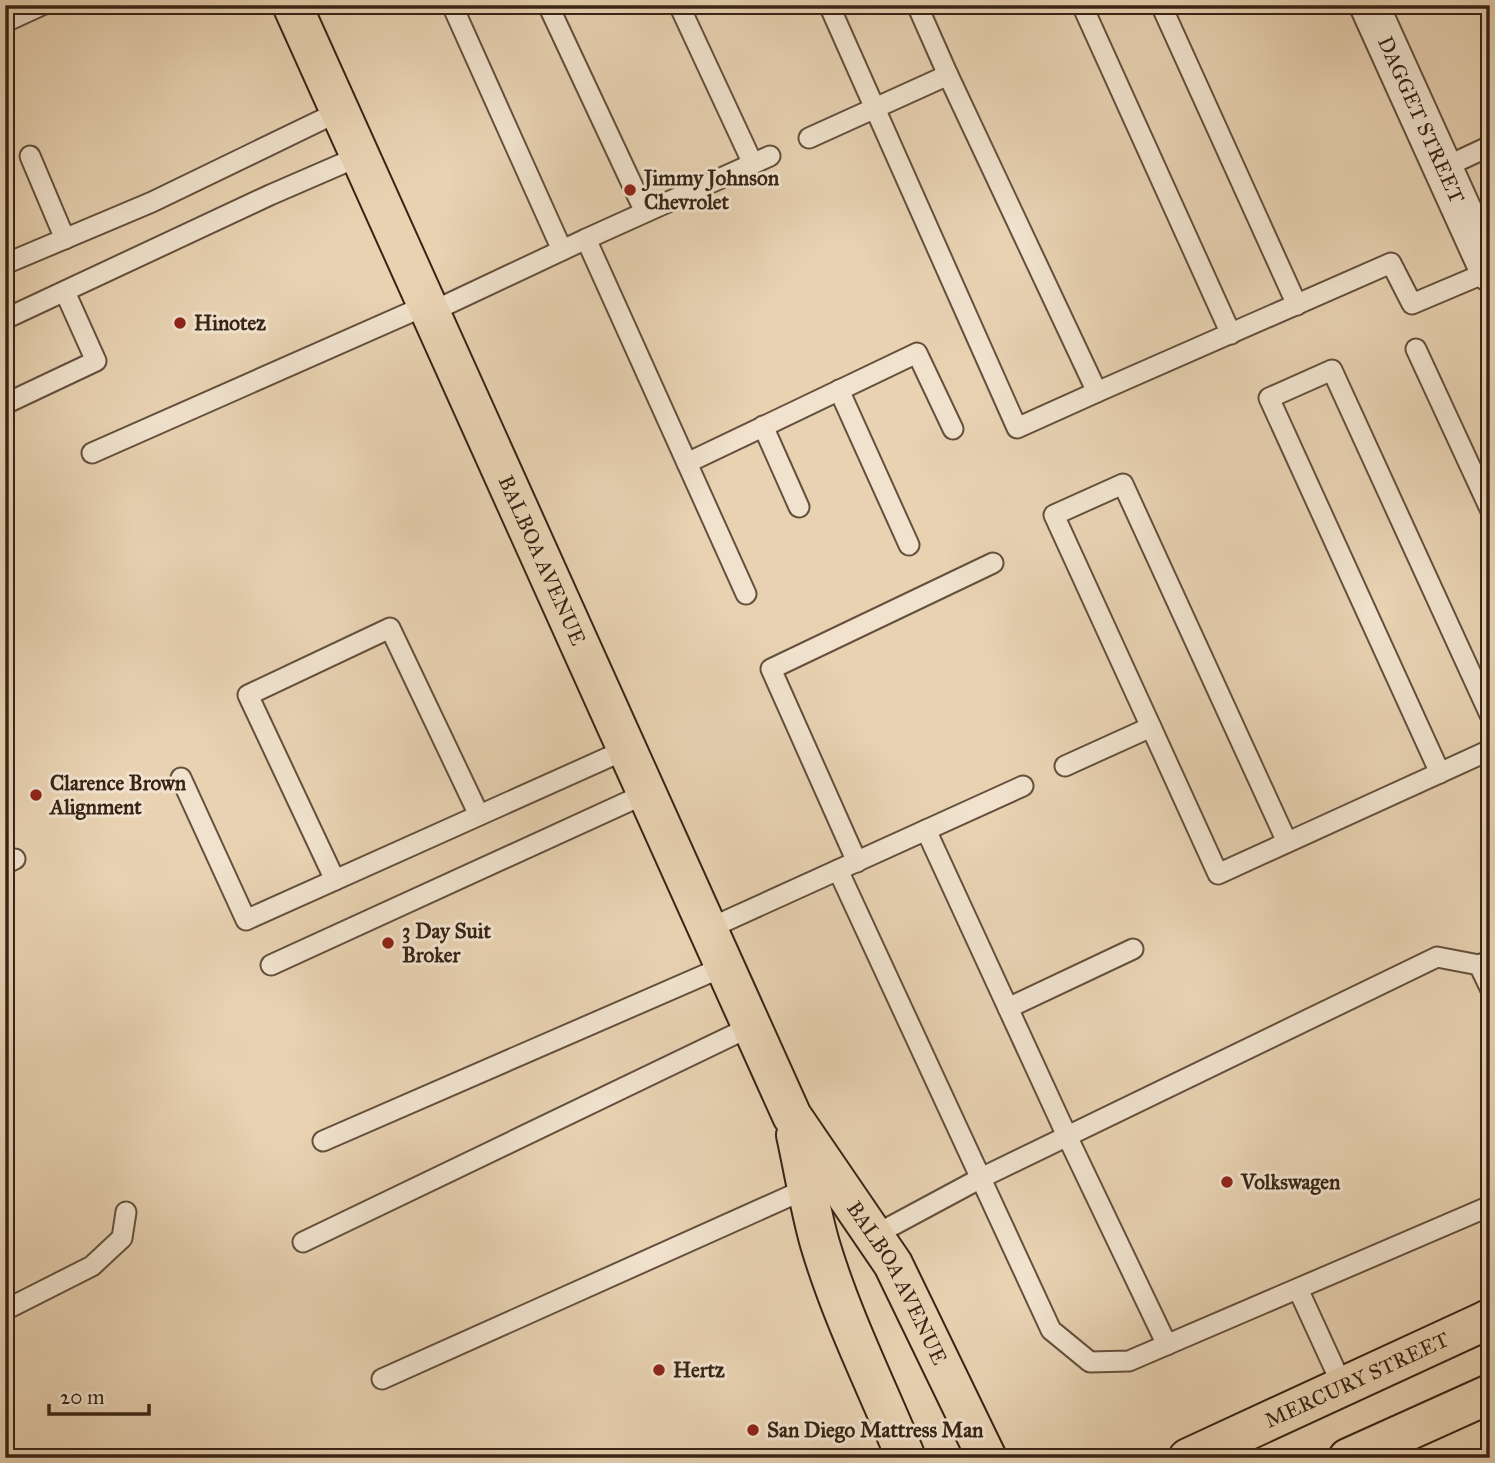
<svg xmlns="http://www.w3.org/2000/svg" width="1495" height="1463" font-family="'IM FELL Great Primer',serif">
<rect width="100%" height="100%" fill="#e8d2b2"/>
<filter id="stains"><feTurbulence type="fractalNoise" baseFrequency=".00286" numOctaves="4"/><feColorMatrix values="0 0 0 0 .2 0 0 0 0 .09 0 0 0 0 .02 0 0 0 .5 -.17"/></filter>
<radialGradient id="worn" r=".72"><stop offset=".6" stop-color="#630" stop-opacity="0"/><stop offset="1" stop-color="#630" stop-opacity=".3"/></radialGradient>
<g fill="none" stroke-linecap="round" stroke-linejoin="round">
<!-- service casing -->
<g stroke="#64503d" stroke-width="23">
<g id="service">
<polyline points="452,5 562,250"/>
<polyline points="548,5 645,212"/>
<polyline points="679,5 753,164"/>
<polyline points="829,5 1017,428 1097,392"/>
<polyline points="917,5 948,75"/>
<polyline points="1082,5 1231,334"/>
<polyline points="1161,5 1297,305"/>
<polyline points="5,22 42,5"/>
<polyline points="809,138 948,75 1097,392 1391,263 1412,304 1490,271"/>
<polyline points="30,156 65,239"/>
<polyline points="1443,168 1490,146"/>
<polyline points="586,239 770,156"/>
<polyline points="5,264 152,202 340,111"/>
<polyline points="431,312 586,239 746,594"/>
<polyline points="5,319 270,195 360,156"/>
<polyline points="1416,349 1490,509"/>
<polyline points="839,390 909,545"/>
<polyline points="5,404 96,361 65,292"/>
<polyline points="763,426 799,507"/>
<polyline points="92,453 427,305"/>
<polyline points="687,463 917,353 953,429"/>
<polyline points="1151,727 1054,515 1123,484 1287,842"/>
<polyline points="1065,766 1151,727 1218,874 1490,750"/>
<polyline points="1440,773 1269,398 1332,370 1490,715"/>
<polyline points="181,778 246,920 627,749"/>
<polyline points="926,830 1067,1136 1167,1345"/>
<polyline points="857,862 771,669 993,563"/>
<polyline points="5,864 15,859"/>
<polyline points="838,870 1051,1330 1090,1362 1129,1361 1490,1206"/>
<polyline points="335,880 248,695 390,628 479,815"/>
<polyline points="708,929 1023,786"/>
<polyline points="1489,961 1479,965 1490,988"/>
<polyline points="271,965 647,793"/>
<polyline points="1008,1008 1133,949"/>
<polyline points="323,1141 725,966"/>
<polyline points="873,1236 981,1178 1437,957 1479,965"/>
<polyline points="303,1242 752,1026"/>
<polyline points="1298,1289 1343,1387"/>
<polyline points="5,1310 92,1266 122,1238 126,1212"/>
<polyline points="382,1379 808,1188"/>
</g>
</g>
<!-- tertiary casing -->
<g stroke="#64503d" stroke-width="42">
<g id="tertiary">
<path id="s1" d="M1369,5L1490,272"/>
</g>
</g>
<!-- primary casing -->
<g stroke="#382416" stroke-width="42">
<g id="primary">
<path id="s2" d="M292,5L792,1116L893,1264L987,1458"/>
<path d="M796,1135C804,1171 810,1209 820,1244C842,1318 877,1387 906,1458"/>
<path id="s3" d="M1188,1458L1487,1320"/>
<polyline points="1348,1458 1490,1394"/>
</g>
</g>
<!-- motorway casing -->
<g stroke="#382416" stroke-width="42">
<polyline id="motorway" points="1487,1320 1490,1327"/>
</g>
<!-- service -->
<use href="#service" stroke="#f0e2cd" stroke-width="19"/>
<!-- tertiary -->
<use href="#tertiary" stroke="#f0e2cd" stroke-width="38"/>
<!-- primary -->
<use href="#primary" stroke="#e8d2b2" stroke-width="38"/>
<!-- motorway -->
<use href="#motorway" stroke="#e8d2b2" stroke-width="38"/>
</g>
<!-- markers -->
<g fill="#8f2418" stroke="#f0e2cd" stroke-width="2.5">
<circle cx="630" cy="190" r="7"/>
<circle cx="180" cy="323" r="7"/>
<circle cx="36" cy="795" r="7"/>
<circle cx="388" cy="943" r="7"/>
<circle cx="1227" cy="1182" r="7"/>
<circle cx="659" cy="1370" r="7"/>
<circle cx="753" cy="1430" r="7"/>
</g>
<g text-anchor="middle" stroke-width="6" stroke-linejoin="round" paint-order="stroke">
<!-- street labels -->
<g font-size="21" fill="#382416" stroke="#f0e2cd">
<text dy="7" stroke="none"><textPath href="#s1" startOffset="126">DAGGET STREET</textPath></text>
<text dy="7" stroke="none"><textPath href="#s2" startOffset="609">BALBOA AVENUE</textPath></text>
<text dy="7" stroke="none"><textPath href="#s2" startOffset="1416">BALBOA AVENUE</textPath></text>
<text dy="7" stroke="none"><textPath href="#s3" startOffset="186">MERCURY STREET</textPath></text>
</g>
<!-- poi labels -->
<g font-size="21" font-weight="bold" fill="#382416" stroke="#f0e2cd" text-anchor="start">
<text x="644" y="185">Jimmy Johnson<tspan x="644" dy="24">Chevrolet</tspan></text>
<text x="194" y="330">Hinotez</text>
<text x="50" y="790">Clarence Brown<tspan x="50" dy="24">Alignment</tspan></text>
<text x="402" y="938">3 Day Suit<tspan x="402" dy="24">Broker</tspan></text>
<text x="1241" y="1189">Volkswagen</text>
<text x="673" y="1377">Hertz</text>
<text x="767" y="1437">San Diego Mattress Man</text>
</g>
</g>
<!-- margin -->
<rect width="1495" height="1463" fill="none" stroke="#e8d2b2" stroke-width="28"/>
<rect x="7" y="7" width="1481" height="1449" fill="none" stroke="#382416" stroke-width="3.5"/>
<rect x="14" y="14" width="1467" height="1435" fill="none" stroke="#382416" stroke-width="2"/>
<!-- scale -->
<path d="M49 1404v10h100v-10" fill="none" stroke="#382416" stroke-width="3.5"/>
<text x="60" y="1404" font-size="21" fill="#382416" stroke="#f0e2cd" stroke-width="5" paint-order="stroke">20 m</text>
<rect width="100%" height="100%" filter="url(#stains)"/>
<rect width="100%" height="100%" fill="url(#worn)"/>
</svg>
